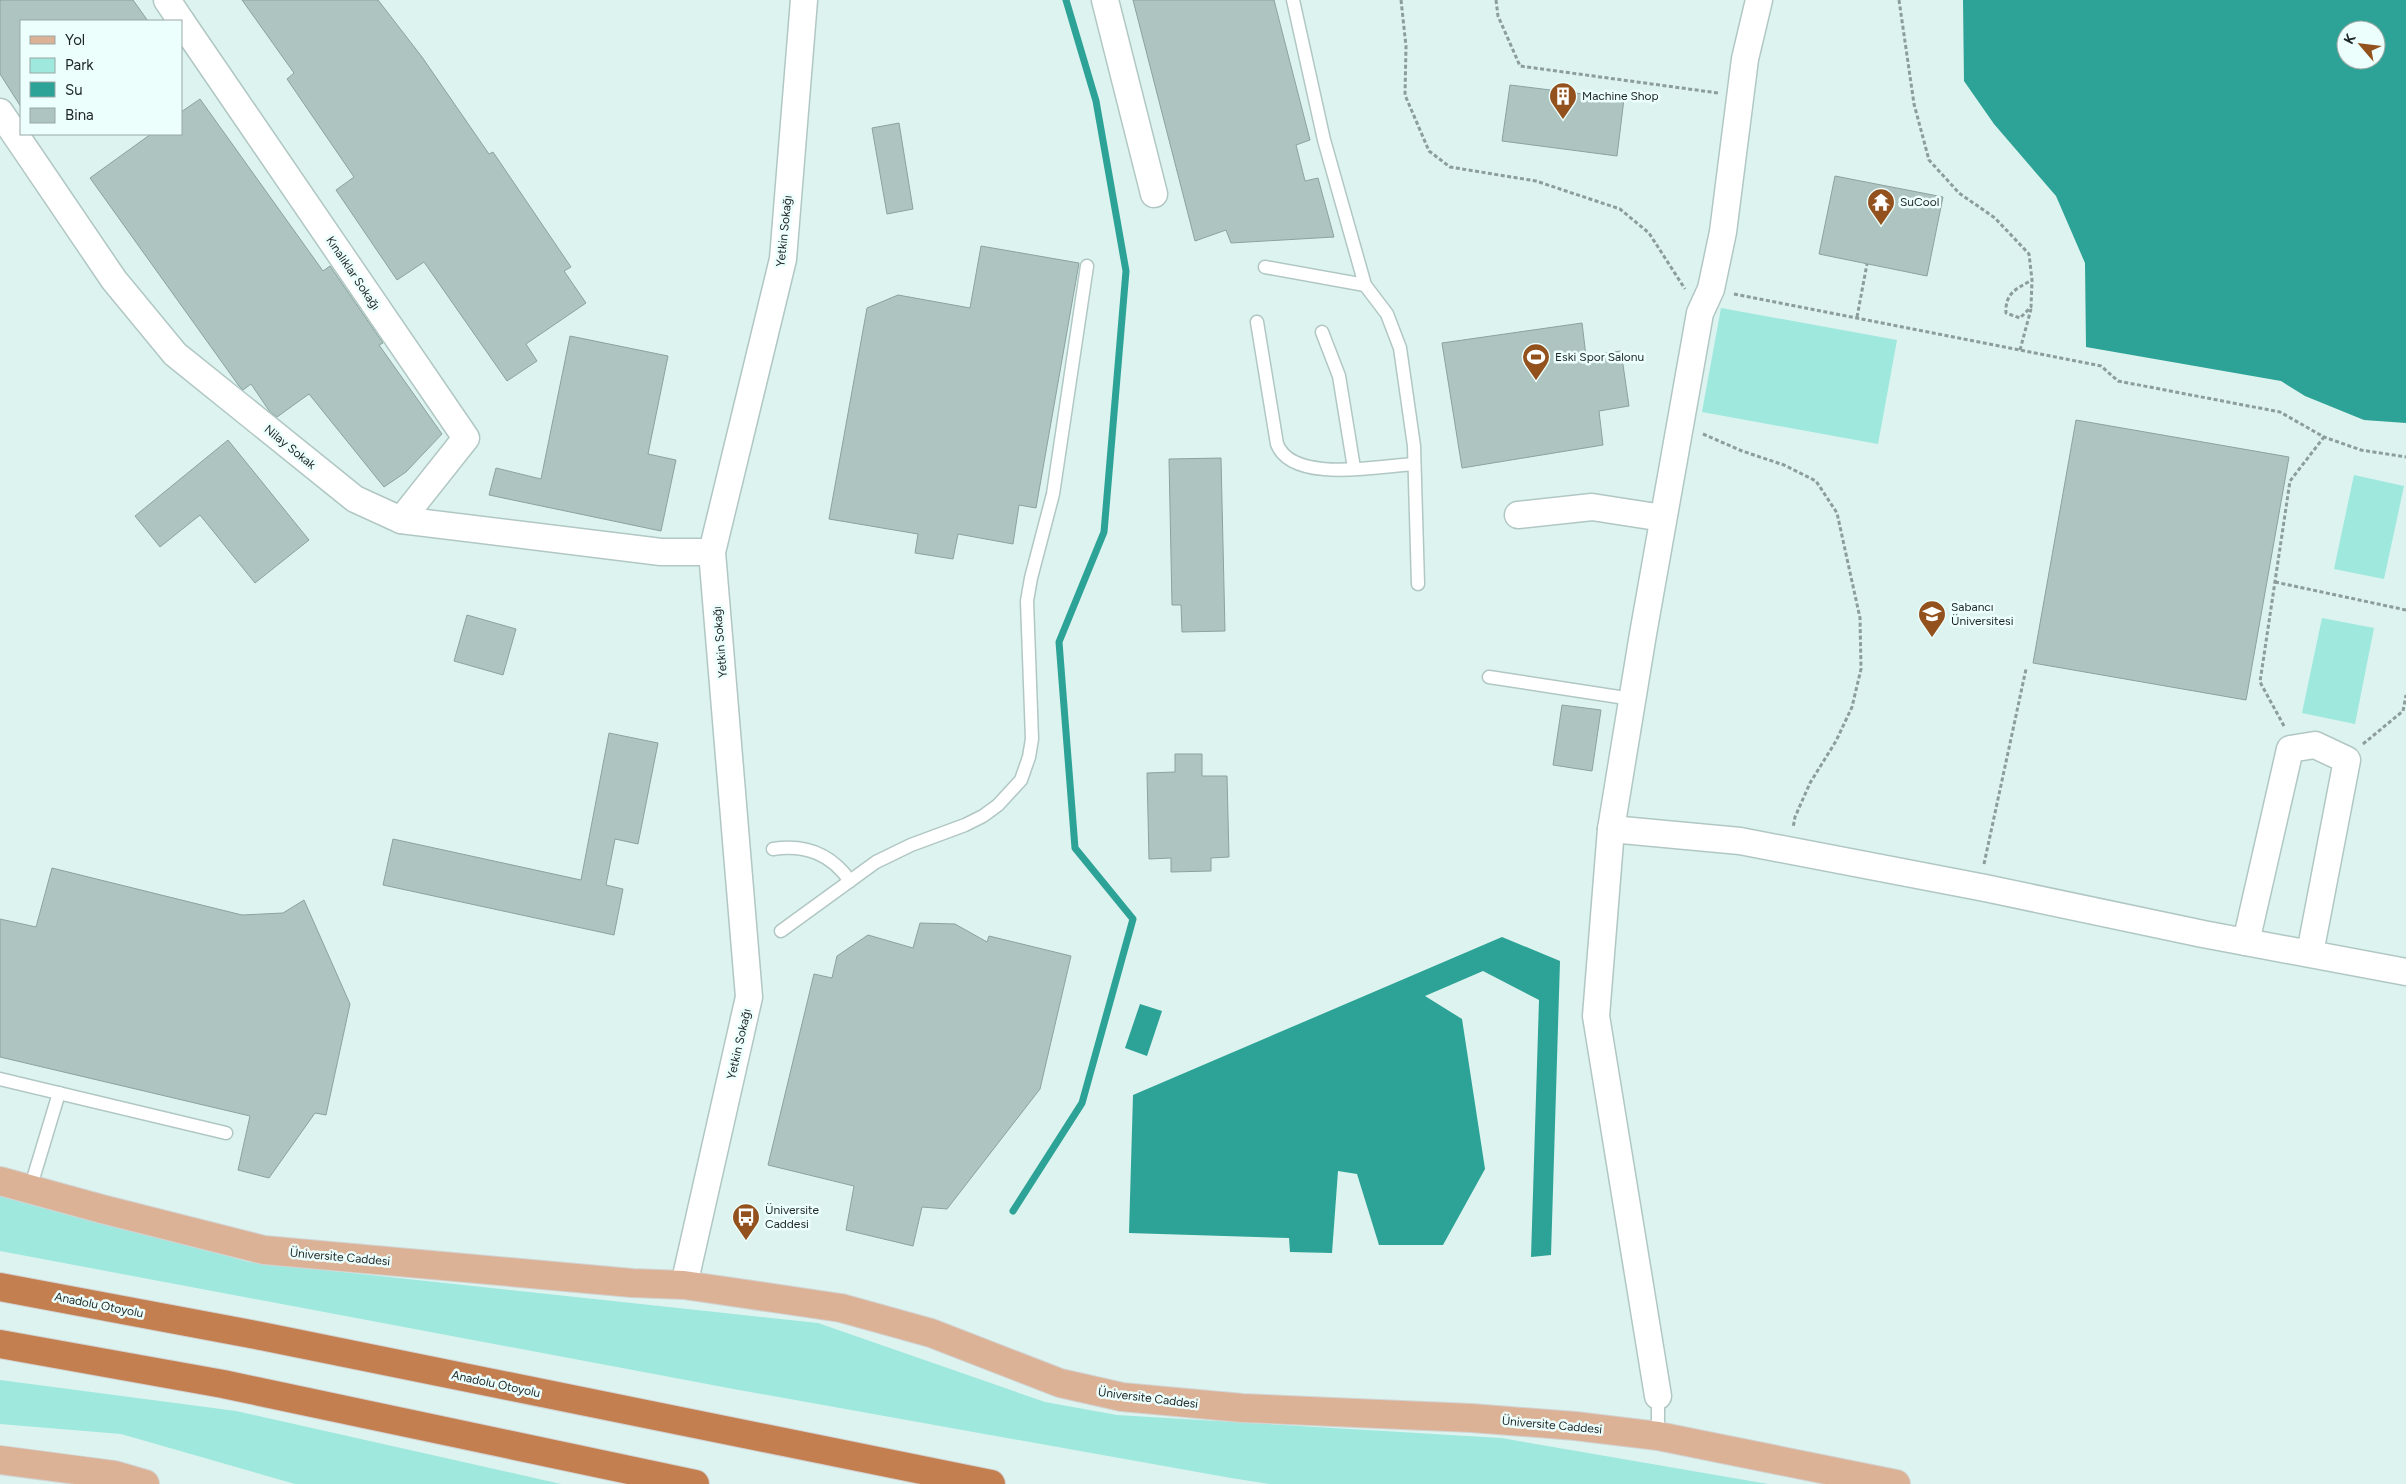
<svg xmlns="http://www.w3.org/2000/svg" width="2406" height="1484" font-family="Figtree,sans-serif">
<rect width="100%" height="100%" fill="#dcf3ef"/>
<!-- green -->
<g fill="#9ee8de">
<polygon points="1721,308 1897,340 1878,444 1702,412"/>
<polygon points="2354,475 2404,486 2384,579 2334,569"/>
<polygon points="2322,618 2374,628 2355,724 2302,713"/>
<polygon points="0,1194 249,1262 818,1323 1045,1402 1117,1415 1501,1438 1768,1484 1270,1484 1231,1478 739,1390 0,1251"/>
<polygon points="0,1380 236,1411 561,1484 295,1484 121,1434 0,1424"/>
</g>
<!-- water -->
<g fill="#2da296" fill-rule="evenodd">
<path d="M1963,0H2406V423L2364,420L2305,396L2281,381L2086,347L2085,263L2056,196L1994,124L1964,81ZM2346,30H2376V60H2346Z"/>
<polygon points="1502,937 1560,961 1551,1255 1531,1257 1539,1000 1483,971 1425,996 1462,1019 1485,1169 1443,1245 1379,1245 1357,1174 1338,1171 1332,1253 1290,1252 1289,1238 1129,1233 1133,1095"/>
<polygon points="1140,1004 1162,1011 1147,1056 1125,1048"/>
</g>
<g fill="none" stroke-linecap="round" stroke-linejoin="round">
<!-- stream -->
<polyline stroke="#2da296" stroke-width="7" points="1013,1211 1082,1103 1133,919 1075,848 1059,642 1104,532 1126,271 1096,101 1066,0"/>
</g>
<!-- building -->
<g fill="#adc4c0" stroke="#8ca29e">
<polygon points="0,0 133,0 148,21 21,21 21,107 0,74"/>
<polygon points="242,0 378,0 422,57 489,154 493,152 571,267 564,271 586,303 526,344 537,361 507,381 424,262 397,280 336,190 354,177 287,79 294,73"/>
<polygon points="1133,0 1274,0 1310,140 1296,145 1305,181 1318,178 1334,237 1231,243 1226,230 1195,241"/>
<polygon points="1510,85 1624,99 1617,156 1502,141"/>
<polygon points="200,99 323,271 330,266 383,343 379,345 442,434 406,472 384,487 309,394 277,417 270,412 251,384 243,390 239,386 90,178 151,134 181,134 181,112"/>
<polygon points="899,123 913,209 887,214 872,128"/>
<polygon points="1835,176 1943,197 1927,276 1819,254"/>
<polygon points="981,246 1079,263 1036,508 1019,505 1013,544 958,534 953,559 915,553 918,534 829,519 867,308 898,295 970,308"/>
<polygon points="1582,323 1586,356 1621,351 1629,406 1599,411 1603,445 1462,468 1442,343"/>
<polygon points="570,336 668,356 648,454 676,460 661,531 489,495 496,468 541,479"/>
<polygon points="2076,420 2289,457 2246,700 2033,663"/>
<polygon points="228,440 309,540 255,583 200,515 160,547 135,516"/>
<polygon points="1221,458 1225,631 1182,632 1181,605 1172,605 1169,459"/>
<polygon points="467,615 516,629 503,675 454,661"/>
<polygon points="1562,705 1601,710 1592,771 1553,765"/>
<polygon points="609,733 658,743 638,844 615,839 606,885 623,889 614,935 383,885 393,839 581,880"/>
<polygon points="1175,754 1202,754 1202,776 1227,776 1229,857 1211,858 1211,871 1171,872 1171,858 1149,859 1147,773 1175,772"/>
<polygon points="52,868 242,915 283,913 304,900 350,1004 326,1115 315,1113 269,1178 238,1170 250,1116 0,1057 0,919 36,927"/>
<polygon points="920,923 955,924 987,942 989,936 1071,956 1040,1089 947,1209 922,1207 913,1246 846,1230 854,1186 768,1165 814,974 832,978 837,956 868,935 913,948"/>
</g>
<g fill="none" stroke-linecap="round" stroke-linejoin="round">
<!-- service casing -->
<g stroke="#b1c7c3" stroke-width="15">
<g id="service">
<polyline points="1293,0 1324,140 1365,285 1387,314 1400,348 1414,446 1418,584"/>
<polyline points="1265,267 1365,285"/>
<path d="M1257,322L1277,444C1292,484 1380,466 1414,464"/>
<polyline points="1322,332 1339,376 1354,468"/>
<polyline points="1489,677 1632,699"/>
<path d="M773,849C806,844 831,854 850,881"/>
<polyline points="781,931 876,862 911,845 965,825 983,816 998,805 1021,780 1029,757 1032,739 1027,601 1031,578 1053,494 1087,266"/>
<polyline points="0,1079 226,1133"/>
<polyline points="30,1189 59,1093"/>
<polyline points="1658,1436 1658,1396"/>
</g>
</g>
<!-- minor casing -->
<g stroke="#b1c7c3" stroke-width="29">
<g id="minor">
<polyline points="167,0 181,21"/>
<polyline points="1105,0 1154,194"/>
<polyline points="181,21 466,438 401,520"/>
<polyline points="0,112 114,280 175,354 355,499 401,520 661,552 712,552"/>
<polyline points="1518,515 1592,507 1663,518"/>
<polyline points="1611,829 1643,634 1700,313 1711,289 1723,232 1745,59 1759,0"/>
<polyline points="2246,942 2290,749 2315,745 2347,760 2310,953"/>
<polyline points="684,1285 749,997 712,552 783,259 804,0"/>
<polyline points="1658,1396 1596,1016 1611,829 1740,841 1985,888 2203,934 2406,972"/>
</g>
</g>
<!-- primary casing -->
<g stroke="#d2d3d3" stroke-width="30">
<g id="primary">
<polyline points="0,1181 102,1209 264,1250 632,1283 684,1285 841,1308 931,1333 1060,1383 1122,1397 1242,1408 1471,1418 1575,1426 1658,1436 1896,1484"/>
<polyline points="0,1460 114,1475 145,1484"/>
</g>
</g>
<!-- motorway casing -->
<g stroke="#d2d3d3" stroke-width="30">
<g id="motorway">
<polyline points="0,1287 261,1336 991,1484"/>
<polyline points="0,1344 223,1384 695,1484"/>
</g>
</g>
<!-- path -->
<g stroke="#8c9d9a" stroke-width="3" stroke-dasharray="4 2.5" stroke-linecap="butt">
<polyline points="1401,0 1406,46 1405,95 1429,151 1450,167 1536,181 1620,209 1649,233 1685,289"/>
<polyline points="1496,0 1498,16 1520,66 1718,93"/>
<path d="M1899,0L1914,104L1929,160L1959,193L1995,218L2029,254L2032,280L2031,307L2020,318L2006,313C2005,293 2016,289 2032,280"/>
<polyline points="1734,294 2101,366 2118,381 2280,412 2324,437 2361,450 2406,457"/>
<polyline points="1857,317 1867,264"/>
<polyline points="2020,350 2031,309"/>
<polyline points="1703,434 1742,451 1784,465 1816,481 1837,513 1860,618 1861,669 1852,707 1836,741 1810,783 1795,817 1793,828"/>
<polyline points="2275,582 2406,610"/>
<polyline points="2284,726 2260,682 2290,481 2324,437"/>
<polyline points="2363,744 2403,711 2406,695"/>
<polyline points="1984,864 2026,669"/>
</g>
<!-- service -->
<use href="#service" stroke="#fff" stroke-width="12"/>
<!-- minor -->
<use href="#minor" stroke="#fff" stroke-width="26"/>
<!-- primary -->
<use href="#primary" stroke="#dcb296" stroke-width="28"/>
<!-- motorway -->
<use href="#motorway" stroke="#c47f50" stroke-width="28"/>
</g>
<!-- icons -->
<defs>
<g id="building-pin" transform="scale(1.4375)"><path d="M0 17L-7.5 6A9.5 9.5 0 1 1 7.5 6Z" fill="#92511d" stroke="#ecfffc"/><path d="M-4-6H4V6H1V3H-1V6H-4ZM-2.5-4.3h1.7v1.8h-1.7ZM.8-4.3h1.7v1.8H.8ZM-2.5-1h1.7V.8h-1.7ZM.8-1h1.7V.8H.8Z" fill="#fff"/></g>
<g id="temple-pin" transform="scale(1.4375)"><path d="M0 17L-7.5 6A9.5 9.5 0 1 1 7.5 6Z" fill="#92511d" stroke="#ecfffc"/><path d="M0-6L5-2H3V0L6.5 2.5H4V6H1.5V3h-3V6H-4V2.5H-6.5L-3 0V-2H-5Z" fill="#fff"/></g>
<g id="stadium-pin" transform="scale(1.4375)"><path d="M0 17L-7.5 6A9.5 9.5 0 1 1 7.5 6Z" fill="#92511d" stroke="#ecfffc"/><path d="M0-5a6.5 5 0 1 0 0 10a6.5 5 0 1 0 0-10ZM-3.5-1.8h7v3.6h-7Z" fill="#fff"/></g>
<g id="university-pin" transform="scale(1.4375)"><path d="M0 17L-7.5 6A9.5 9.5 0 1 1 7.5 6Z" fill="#92511d" stroke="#ecfffc"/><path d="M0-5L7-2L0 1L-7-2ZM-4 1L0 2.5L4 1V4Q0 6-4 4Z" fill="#fff"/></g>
<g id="bus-pin" transform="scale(1.4375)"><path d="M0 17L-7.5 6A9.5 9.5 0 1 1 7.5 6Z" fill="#92511d" stroke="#ecfffc"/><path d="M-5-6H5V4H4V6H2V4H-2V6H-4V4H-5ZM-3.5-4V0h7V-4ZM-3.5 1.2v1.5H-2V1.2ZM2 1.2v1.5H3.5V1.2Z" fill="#fff"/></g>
</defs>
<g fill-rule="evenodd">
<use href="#building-pin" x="1563" y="96"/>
<use href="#temple-pin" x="1881" y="202"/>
<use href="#stadium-pin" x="1536" y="357"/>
<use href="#university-pin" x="1932" y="614"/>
<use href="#bus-pin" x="746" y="1217"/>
</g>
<g text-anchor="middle" stroke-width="5" stroke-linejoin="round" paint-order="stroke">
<!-- poi labels -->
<g font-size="12" fill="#1c2523" stroke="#ecfffc" text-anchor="start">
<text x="1582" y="100">Machine Shop</text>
<text x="1900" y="206">SuCool</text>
<text x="1555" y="361">Eski Spor Salonu</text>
<text x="1951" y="611">Sabancı<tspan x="1951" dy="14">Üniversitesi</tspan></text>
<text x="765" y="1214">Üniversite<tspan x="765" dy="14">Caddesi</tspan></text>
</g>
<!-- street labels -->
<g font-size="12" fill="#1c2523" stroke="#ecfffc">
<text transform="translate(784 231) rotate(-84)" y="4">Yetkin Sokağı</text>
<text transform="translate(353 273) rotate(56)" y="4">Kınalıklar Sokağı</text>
<text transform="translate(290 447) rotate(39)" y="4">Nilay Sokak</text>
<text transform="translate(720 642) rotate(-95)" y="4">Yetkin Sokağı</text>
<text transform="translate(739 1044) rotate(-77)" y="4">Yetkin Sokağı</text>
<text transform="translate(340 1257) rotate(5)" y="4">Üniversite Caddesi</text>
<text transform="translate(99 1305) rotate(11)" y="4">Anadolu Otoyolu</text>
<text transform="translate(496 1384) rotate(12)" y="4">Anadolu Otoyolu</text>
<text transform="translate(1148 1398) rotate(7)" y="4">Üniversite Caddesi</text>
<text transform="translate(1552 1425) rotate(5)" y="4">Üniversite Caddesi</text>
</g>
</g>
<!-- legend -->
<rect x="20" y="20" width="162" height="115" fill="#ecfffc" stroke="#99a8a5"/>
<rect x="30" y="36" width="25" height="8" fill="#dcb296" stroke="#99a8a5"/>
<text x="65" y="45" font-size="15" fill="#1c2523">Yol</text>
<rect x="30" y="58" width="25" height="15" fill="#9ee8de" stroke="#99a8a5"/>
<text x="65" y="70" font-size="15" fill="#1c2523">Park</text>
<rect x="30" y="82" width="25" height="15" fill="#2da296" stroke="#99a8a5"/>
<text x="65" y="95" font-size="15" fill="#1c2523">Su</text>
<rect x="30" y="108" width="25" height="15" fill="#adc4c0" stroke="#99a8a5"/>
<text x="65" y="120" font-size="15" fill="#1c2523">Bina</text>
<!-- north arrow -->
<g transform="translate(2361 45) rotate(298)"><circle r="24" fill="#ecfffc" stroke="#99a8a5"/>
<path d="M0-4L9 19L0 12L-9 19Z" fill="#92511d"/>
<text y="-8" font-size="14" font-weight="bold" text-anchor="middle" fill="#1c2523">K</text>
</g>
</svg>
